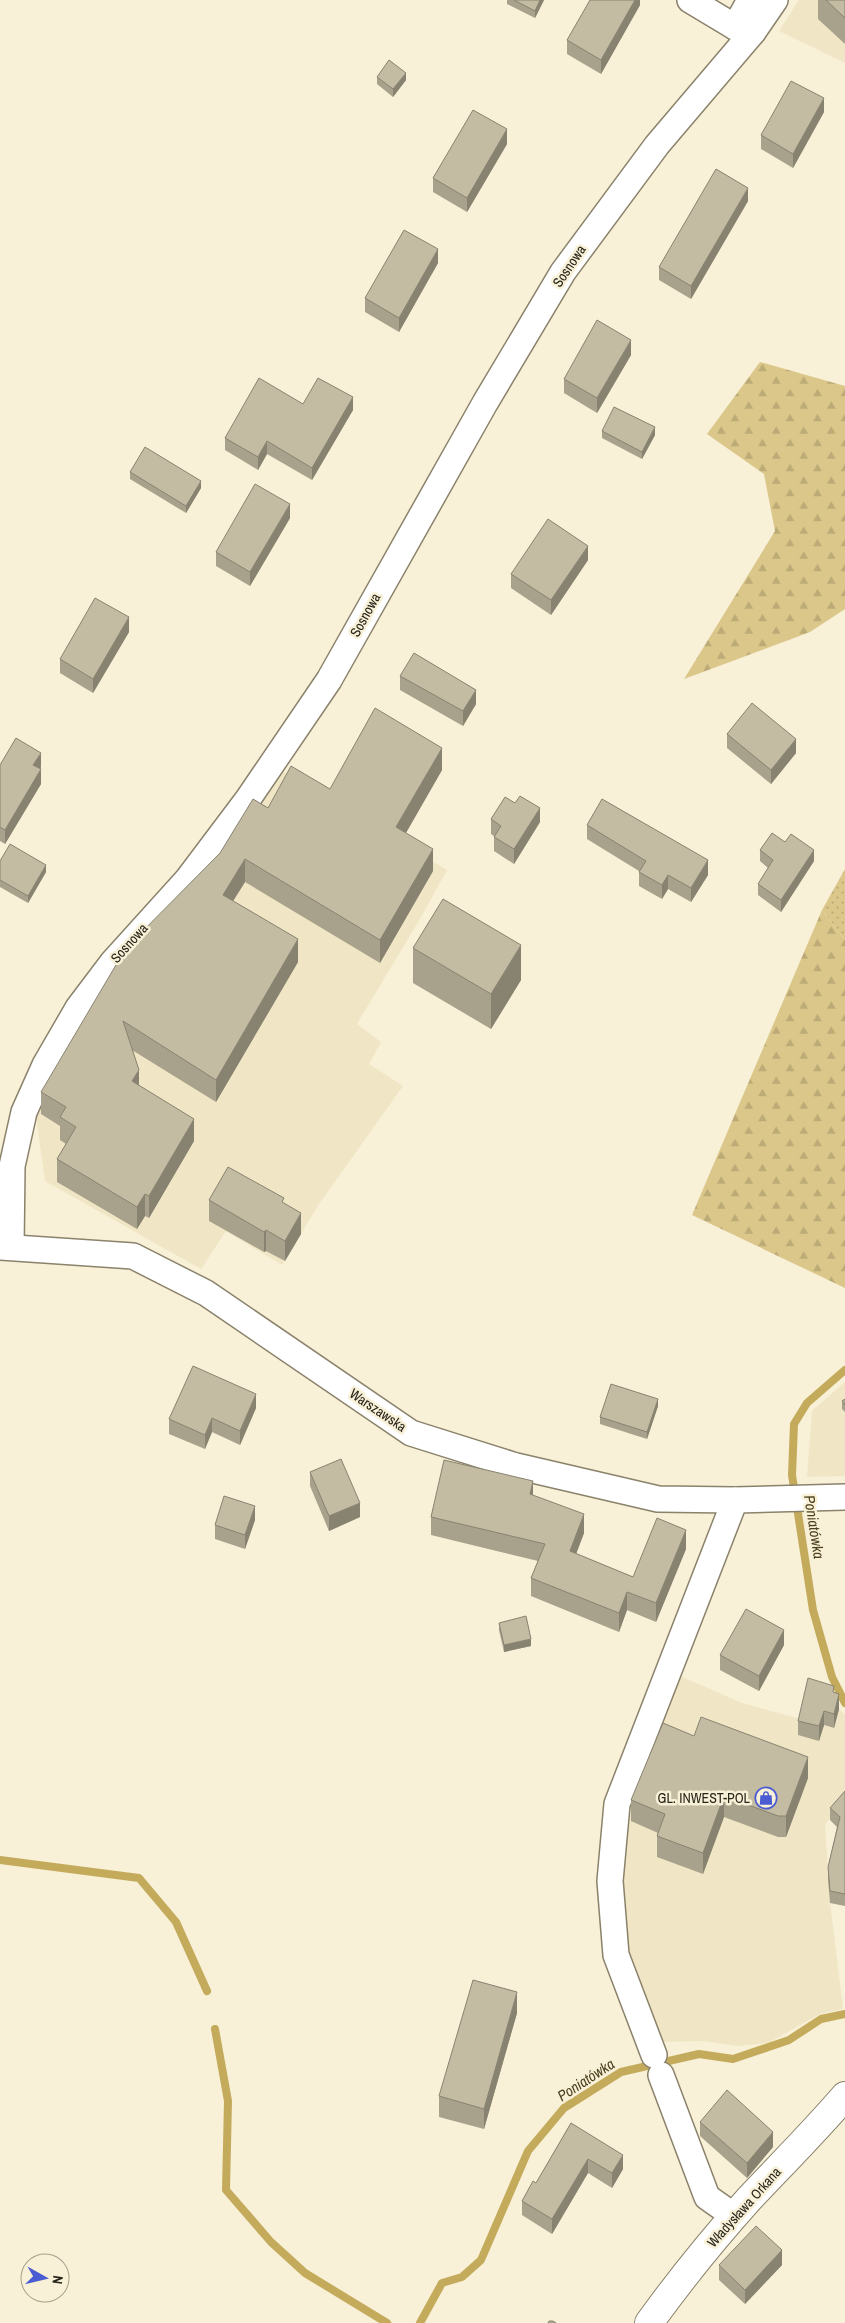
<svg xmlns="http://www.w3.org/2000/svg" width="845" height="2323" font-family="'Archivo Narrow',sans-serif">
<defs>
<pattern id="grass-dots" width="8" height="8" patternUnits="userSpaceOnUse" patternTransform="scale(1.25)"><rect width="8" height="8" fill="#dbc789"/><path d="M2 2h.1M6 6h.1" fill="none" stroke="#bcab76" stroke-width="1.8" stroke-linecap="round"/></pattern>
<pattern id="forest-firs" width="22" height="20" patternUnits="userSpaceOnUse" patternTransform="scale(1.25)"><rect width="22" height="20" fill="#dbc789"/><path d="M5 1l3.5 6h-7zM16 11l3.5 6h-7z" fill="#bcab76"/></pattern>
</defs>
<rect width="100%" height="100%" fill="#f8f0d7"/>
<!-- built -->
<g fill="#f0e6c5">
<polygon points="799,0 845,0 845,63 779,31"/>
<polygon points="282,771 447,870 420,919 357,1024 381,1042 369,1064 403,1086 319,1204 282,1265 226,1231 201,1269 45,1181 36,1117 66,1067 252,819"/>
<polygon points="845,1382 845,1476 807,1477 812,1411"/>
<polygon points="678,1675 742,1703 833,1728 839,1709 845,1715 845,1803 825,1824 830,1902 843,2009 820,2014 768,2043 738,2046 703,2041 663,2042 631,1965 619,1891 629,1807"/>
</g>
<!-- grass -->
<polygon fill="url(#grass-dots)" points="845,869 845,940 822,910"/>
<!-- forest -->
<g fill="url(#forest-firs)">
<polygon points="760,362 845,386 845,609 810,632 684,679 775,531 764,474 707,434"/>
<polygon points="822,910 845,940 845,1288 692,1215"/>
</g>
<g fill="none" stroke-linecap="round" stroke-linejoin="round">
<!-- stream -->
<g stroke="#c4ab5c" stroke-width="8">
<polyline points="845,1370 807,1403 794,1424 792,1475 813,1610 832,1677 845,1703"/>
<polyline points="0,1860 139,1878 176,1922 207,1991"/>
<polyline points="215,2029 228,2101 226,2190 271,2242 305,2273 387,2323"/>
<polyline points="420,2323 442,2283 462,2277 481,2260 528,2151 564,2108 621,2072 699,2054 733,2059 789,2040 821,2019 845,2014"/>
</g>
<!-- minor casing -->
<g stroke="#8a826b" stroke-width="28">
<g id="minor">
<polyline points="690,0 735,27 753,32"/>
<polyline points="735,27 750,0"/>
<polyline points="0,1247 133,1256 206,1293 411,1433 516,1466 658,1499 735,1500 845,1497"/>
<polyline points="11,1247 12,1166 24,1112 45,1065 78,1008 112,963 187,880 248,799 329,680 485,403 563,272 657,145 753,32 775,0"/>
<polyline points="654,2055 616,1955 610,1881 617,1804 735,1500"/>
<polyline points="661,2075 707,2197 734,2216"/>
</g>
</g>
<!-- tertiary casing -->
<g stroke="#8a826b" stroke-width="30">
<path id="tertiary" d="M649,2323C680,2280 714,2238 749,2199C781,2165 814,2132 845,2096"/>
</g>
<!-- minor -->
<use href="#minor" stroke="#fff" stroke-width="25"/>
<!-- tertiary -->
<use href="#tertiary" stroke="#fff" stroke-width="28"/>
</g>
<!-- wall -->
<g fill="#a8a18b">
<polygon points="507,0 544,0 535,18 507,4"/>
<polygon points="640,0 640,5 601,74 567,54 567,40"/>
<polygon points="818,0 845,0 845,44 818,19"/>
<polygon points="377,77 406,80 393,97 377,84"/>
<polygon points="824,112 793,168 761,149 761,135"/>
<polygon points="507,144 467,212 433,192 433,178"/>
<polygon points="748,201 691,299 659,280 659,267"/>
<polygon points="438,263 399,332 365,312 365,298"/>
<polygon points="631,355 597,413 564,393 564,379"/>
<polygon points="303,404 353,410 312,480 267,454 258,470 225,450 225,438"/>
<polygon points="602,431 655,435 642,459 602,438"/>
<polygon points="130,472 201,488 186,513 130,479"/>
<polygon points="290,518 250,586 216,566 216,552"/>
<polygon points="588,560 551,615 511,588 511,574"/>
<polygon points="129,632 93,693 60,673 60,659"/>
<polygon points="400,676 476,704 463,726 400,690"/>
<polygon points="727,734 796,753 771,784 727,748"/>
<polygon points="0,765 41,767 40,769 41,784 5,844 0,841"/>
<polygon points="442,770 406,833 433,871 380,963 245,882 233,901 298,962 216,1102 132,1050 139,1085 194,1141 149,1218 145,1216 137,1229 57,1182 57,1159 66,1144 60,1140 60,1126 41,1114 41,1092 268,808"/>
<polygon points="515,803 540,822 514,864 494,851 494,836 491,834 491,819"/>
<polygon points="587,825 708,875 691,902 668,889 662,899 639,886 639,871 587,839"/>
<polygon points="785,842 814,861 781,912 758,895 758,884 768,868 760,861 760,850"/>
<polygon points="0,861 46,872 28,903 0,887"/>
<polygon points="413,948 521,980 491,1029 413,983"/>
<polygon points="209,1200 284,1204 301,1234 285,1261 266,1251 264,1252 209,1221"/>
<polygon points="845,1399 845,1412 842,1409 842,1401"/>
<polygon points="658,1406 647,1439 600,1424 600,1417"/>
<polygon points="256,1408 240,1445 212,1432 205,1449 169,1434 169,1419"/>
<polygon points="310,1472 360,1517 329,1531 310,1486"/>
<polygon points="533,1495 584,1533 576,1554 633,1577 686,1549 656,1622 627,1610 619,1632 531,1596 531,1578 538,1561 431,1535 431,1517"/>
<polygon points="255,1520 245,1549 215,1539 215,1525"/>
<polygon points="499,1623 531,1646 504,1652 499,1630"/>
<polygon points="784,1645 759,1691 720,1670 720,1655"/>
<polygon points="834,1693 839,1709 834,1728 824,1725 819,1741 798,1735 798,1721"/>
<polygon points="694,1736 808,1778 786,1837 778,1837 724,1817 703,1874 657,1857 657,1836 658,1833 631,1821 631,1800"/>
<polygon points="845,1791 845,1906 830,1903 828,1879 828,1867 837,1827 830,1820 830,1808"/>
<polygon points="517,2013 484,2129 439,2117 439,2096"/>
<polygon points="700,2122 773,2147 747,2178 700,2136"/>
<polygon points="571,2123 623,2169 612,2188 588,2173 552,2234 522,2215 522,2201 536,2183"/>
<polygon points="719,2265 782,2265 745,2304 719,2280"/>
</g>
<!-- shaded-wall -->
<g fill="#888371">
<polygon points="540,0 544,0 535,18 535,11"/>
<polygon points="635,0 640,0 640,5 601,74 601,60"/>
<polygon points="406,73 406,80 393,97 393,89"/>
<polygon points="824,98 824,112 793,168 793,154"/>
<polygon points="507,129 507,144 467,212 467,198"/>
<polygon points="748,188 748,201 691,299 691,286"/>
<polygon points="438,249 438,263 399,332 399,318"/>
<polygon points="631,340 631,355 597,413 597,398"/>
<polygon points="353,397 353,410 312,480 312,468"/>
<polygon points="655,427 655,435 642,459 642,452"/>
<polygon points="267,441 267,454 258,470 258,457"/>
<polygon points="201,481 201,488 186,513 186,506"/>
<polygon points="290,504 290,518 250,586 250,572"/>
<polygon points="588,546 588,560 551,615 551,600"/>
<polygon points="129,617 129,632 93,693 93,679"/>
<polygon points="476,690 476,704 463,726 463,711"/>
<polygon points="796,739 796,753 771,784 771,770"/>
<polygon points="442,748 442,770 396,850 396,827"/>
<polygon points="41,753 41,767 33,779 33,765"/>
<polygon points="41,769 41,784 5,844 5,830"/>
<polygon points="540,808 540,822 514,864 514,849"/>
<polygon points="433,849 433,871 380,963 380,940"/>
<polygon points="814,850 814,861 781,912 781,900"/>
<polygon points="245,859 245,882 223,917 223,895"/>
<polygon points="708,860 708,875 691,902 691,888"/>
<polygon points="46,865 46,872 28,903 28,896"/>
<polygon points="668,875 668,889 662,899 662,885"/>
<polygon points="298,939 298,962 216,1102 216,1080"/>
<polygon points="521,945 521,980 491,1029 491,994"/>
<polygon points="139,1070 139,1092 132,1081"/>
<polygon points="194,1119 194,1141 149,1218 149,1196"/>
<polygon points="145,1194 145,1216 137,1229 137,1207"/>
<polygon points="301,1213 301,1234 285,1261 285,1241"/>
<polygon points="266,1230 266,1251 264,1252 264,1232"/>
<polygon points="256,1394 256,1408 240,1445 240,1431"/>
<polygon points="658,1399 658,1406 647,1439 647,1432"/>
<polygon points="212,1418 212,1432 205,1449 205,1435"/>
<polygon points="533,1481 533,1500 530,1494"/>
<polygon points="360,1503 360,1517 329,1531 329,1516"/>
<polygon points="255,1506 255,1520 245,1549 245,1535"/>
<polygon points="584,1514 584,1533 570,1570 570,1551"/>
<polygon points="686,1530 686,1549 656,1622 656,1603"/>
<polygon points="627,1592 627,1610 619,1632 619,1613"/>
<polygon points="784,1630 784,1645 759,1691 759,1676"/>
<polygon points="531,1639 531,1646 504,1652 504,1645"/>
<polygon points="839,1694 839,1709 834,1728 834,1714"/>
<polygon points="824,1711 824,1725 819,1741 819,1726"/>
<polygon points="808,1757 808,1778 786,1837 786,1816"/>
<polygon points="724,1796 724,1817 703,1874 703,1853"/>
<polygon points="517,1992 517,2013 484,2129 484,2109"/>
<polygon points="773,2132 773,2147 747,2178 747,2163"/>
<polygon points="623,2155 623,2169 612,2188 612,2173"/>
<polygon points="588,2159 588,2173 552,2234 552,2219"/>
<polygon points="782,2250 782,2265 745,2304 745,2290"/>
</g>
<!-- building -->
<g fill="#c3bba2" stroke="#888371">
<polygon points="514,0 540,0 535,11"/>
<polygon points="590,0 635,0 601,60 567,40"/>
<polygon points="826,0 845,0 845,18"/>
<polygon points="389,60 406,73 393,89 377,77"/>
<polygon points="791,81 824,98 793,154 761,135"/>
<polygon points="473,110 507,129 467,198 433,178"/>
<polygon points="716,169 748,188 691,286 659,267"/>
<polygon points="404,230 438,249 399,318 365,298"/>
<polygon points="597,320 631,340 597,398 564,379"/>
<polygon points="259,378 303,404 318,378 353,397 312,468 267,441 258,457 225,438"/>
<polygon points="614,407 655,427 642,452 602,431"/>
<polygon points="145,447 201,481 186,506 130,472"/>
<polygon points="255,484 290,504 250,572 216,552"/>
<polygon points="548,519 588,546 551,600 511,574"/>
<polygon points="95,598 129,617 93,679 60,659"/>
<polygon points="414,653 476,690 463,711 400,676"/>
<polygon points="752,703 796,739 771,770 727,734"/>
<polygon points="375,708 442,748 396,827 433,849 380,940 245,859 223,895 298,939 216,1080 123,1021 139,1070 132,1081 194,1119 149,1196 145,1194 137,1207 57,1159 76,1127 60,1117 66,1107 41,1092 126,948 220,853 253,799 268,808 291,766 330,789"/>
<polygon points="16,738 41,753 33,765 41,769 5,830 0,827 0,765"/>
<polygon points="520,796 540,808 514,849 494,837 501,826 491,819 505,797 515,803"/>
<polygon points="602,799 708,860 691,888 668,875 662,885 639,872 646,861 587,825"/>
<polygon points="772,833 785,842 791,834 814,850 781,900 758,884 773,860 760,850"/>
<polygon points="10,844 46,865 28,896 0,880 0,861"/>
<polygon points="443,899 521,945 491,994 413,948"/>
<polygon points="228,1167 284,1198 282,1202 301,1213 285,1241 266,1230 264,1232 209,1200"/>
<polygon points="193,1366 256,1394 240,1431 212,1418 205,1435 169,1419"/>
<polygon points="611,1384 658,1399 647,1432 600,1417"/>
<polygon points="845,1399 845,1405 842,1401"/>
<polygon points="341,1459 360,1503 329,1516 310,1472"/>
<polygon points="444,1460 533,1481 530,1494 584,1514 570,1551 633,1577 657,1518 686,1530 656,1603 627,1592 619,1613 531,1578 545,1544 431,1517"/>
<polygon points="224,1496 255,1506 245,1535 215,1525"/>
<polygon points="746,1609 784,1630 759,1676 720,1655"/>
<polygon points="526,1616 531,1639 504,1645 499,1623"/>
<polygon points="808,1678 834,1686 833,1692 839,1694 834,1714 824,1711 819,1726 798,1721"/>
<polygon points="701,1717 808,1757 786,1816 778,1816 724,1796 703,1853 657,1836 665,1814 631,1800 663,1723 694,1736"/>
<polygon points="845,1791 845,1894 830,1891 828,1867 840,1817 830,1808"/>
<polygon points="473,1980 517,1992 484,2109 439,2096"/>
<polygon points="727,2090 773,2132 747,2163 700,2122"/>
<polygon points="571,2123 623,2155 612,2173 588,2159 552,2219 522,2201 533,2181 536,2183"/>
<polygon points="756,2226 782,2250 745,2290 719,2265"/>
<polygon points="549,2321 553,2321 556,2323 548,2323"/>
</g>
<!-- icons -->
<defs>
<g id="shop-ring" transform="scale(1.125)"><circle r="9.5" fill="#f8f0d7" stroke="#4b5cd2" stroke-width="1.5"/><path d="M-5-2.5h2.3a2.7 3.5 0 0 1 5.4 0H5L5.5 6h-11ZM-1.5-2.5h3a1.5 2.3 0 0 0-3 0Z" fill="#4b5cd2"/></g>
</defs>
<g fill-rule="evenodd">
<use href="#shop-ring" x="766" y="1798"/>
</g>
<g text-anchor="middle" stroke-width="5" stroke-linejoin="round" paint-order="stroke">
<!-- street labels -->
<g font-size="14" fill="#28251b" stroke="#f8f0d7">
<text transform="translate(569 266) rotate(-56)" y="5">Sosnowa</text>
<text transform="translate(365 615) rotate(-61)" y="5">Sosnowa</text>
<text transform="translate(129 943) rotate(-48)" y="5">Sosnowa</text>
<text transform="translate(378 1410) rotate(34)" y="5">Warszawska</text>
<text transform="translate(744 2207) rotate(-48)" y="5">Władysława Orkana</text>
</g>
<!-- poi labels -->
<g font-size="14" fill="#28251b" stroke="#f8f0d7" text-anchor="end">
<text x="750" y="1803">GL. INWEST-POL</text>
</g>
<!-- water labels -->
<g font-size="15" font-style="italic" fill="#4a3f1d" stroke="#f8f0d7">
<text transform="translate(814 1527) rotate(81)" y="5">Poniatówka</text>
<text transform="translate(586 2080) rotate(-33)" y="5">Poniatówka</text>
</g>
</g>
<!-- north arrow -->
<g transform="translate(45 2278) rotate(98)"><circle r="24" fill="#f8f0d7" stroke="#a59f8c"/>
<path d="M0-4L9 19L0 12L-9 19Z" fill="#4b5cd2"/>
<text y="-8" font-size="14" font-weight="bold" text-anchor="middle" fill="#28251b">N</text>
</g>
</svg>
